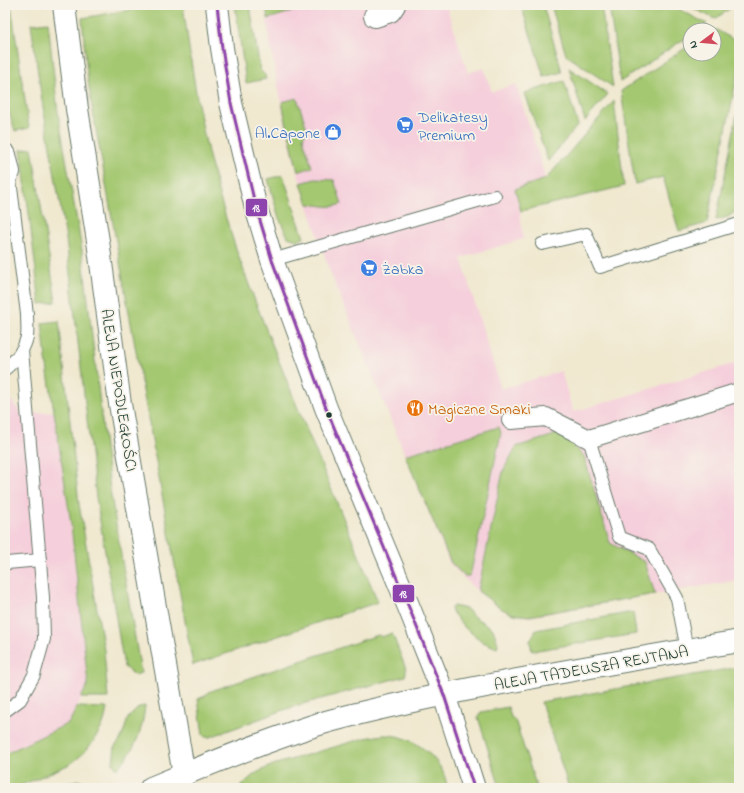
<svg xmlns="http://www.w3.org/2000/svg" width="744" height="793" font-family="'Indie Flower',sans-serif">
<rect width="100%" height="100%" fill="#f7f3e8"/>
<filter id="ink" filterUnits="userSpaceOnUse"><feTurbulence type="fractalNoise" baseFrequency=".025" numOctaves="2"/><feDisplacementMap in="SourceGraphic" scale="8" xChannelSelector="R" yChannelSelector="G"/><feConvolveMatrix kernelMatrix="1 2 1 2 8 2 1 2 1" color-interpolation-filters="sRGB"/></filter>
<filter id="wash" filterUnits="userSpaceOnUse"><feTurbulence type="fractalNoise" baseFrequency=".012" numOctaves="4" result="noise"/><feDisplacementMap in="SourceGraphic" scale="16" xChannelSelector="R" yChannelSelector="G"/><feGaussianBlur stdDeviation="0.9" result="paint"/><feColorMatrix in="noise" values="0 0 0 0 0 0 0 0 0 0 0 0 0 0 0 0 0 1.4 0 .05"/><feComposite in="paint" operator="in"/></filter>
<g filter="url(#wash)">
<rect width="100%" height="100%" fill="#f0e8cf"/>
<!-- built -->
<g fill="#f5cfdb">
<polygon points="314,5 446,5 468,73 484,68 492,92 516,84 541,163 545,179 515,189 520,211 523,239 461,258 501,389 561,371 573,412 739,362 739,580 655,594 529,617 512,614 502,609 478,592 450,564 331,274 307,203 294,160 284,117 270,42 267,20"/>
<polygon points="5,400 11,401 22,414 54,412 70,524 88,684 69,723 5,753"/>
</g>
<!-- green -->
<g fill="#a4c871" stroke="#628252">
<polygon points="5,5 11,5 29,128 15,131 5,99"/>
<path d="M158,5H183C191,63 199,120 214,176C229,234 250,289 272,344C306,430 343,516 378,602L193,665L140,374L92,107L87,74L82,18Z"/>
<polygon points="235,5 250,5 260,70 265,75 266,79 246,83"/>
<polygon points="266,5 313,5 268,19"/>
<polygon points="521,5 543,5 562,72 544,77"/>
<polygon points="551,5 601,5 613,87 566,55"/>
<polygon points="609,5 671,5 707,24 697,30 690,30 690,35 620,82"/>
<polygon points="687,5 735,5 715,19"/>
<polygon points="48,22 58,113 82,250 110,489 141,673 135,675 124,667 96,497 66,239 42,101 31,24"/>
<polygon points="714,30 717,30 739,43 739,67 707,223 679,231 663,177 635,184 621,91 690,45 690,54 714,54"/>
<polygon points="569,68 608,94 585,121"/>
<polygon points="564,81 578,125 548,161 525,93"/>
<polygon points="297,98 307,129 303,138 312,167 298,172 285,117 282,102"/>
<polygon points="614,101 624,186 521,211 515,189 546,179"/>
<polygon points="739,104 739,209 728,217 716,220"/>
<polygon points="32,148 56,302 40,304 23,165 21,150"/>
<polygon points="283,175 304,238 297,240 288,237 279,218 268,179"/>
<path d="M315,179L334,180L342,204C329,209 322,205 308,204L301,183Z"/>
<polygon points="59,321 79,504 104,650 108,698 81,698 88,684 71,524 46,359 42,323"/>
<polygon points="499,427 501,433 471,572 469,576 464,576 451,563 405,455"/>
<polygon points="561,433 584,456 610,543 645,562 655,594 529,616 513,614 502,609 478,591 503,471 516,447"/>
<polygon points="453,606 467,609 473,616 493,629 498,644 497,648 483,642 464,627 452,612 451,608"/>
<polygon points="633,612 636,634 532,651 530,641 536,630"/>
<polygon points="392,633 406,669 406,672 405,676 295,706 210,737 205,737 203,735 198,699 205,696 208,692 378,635 382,637"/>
<polygon points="739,667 739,788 569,788 541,702"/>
<path d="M145,706C142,733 135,750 117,769L113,763L115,746L119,742L123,734L128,718L139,707Z"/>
<path d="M77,707L107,708C106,713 105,719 103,724C96,740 83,757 68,765L15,788H5V754L69,723Z"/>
<polygon points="508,707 511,717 515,720 537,788 500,788 478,717 481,712"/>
<path d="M383,735C407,734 430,749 442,770C445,776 446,782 448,788H239L251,777L258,772L273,765L365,738Z"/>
<polygon points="77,780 86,783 88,788 57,788"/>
</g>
</g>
<g filter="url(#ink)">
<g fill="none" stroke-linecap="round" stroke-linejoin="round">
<!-- service casing -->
<g stroke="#68796a" stroke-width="14">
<g id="service">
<path d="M5,173L9,172L27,314C27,322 28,330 27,337C24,351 15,361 5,369"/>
<polyline points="542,244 586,234 600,267 739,224"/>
<polyline points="272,260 495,196"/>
<polyline points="589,439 619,537 649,549 677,598 687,650"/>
<polyline points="7,563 40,560"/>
<polyline points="5,711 20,700 34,675 44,639 43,597 22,350"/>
</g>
</g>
<!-- pedestrian casing -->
<g stroke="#68796a" stroke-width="20">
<polyline id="pedestrian" points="511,420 546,417 589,439 739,392"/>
</g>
<!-- minor casing -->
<g stroke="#68796a" stroke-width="24">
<g id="minor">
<polyline points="375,16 390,11 394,5"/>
<polyline points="5,155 9,172"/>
</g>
</g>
<!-- tertiary casing -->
<g stroke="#68796a" stroke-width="24">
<g id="tertiary">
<polyline points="64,5 77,109 98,241 120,404 184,775"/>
<polyline points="217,5 222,48 231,103 255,204 272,260 326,408 408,605 444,695"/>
</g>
</g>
<!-- secondary casing -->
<g stroke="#68796a" stroke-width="24">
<g id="secondary">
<polyline points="444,695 457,735 474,788"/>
<path d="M151,788C206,765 262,742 319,724C367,710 416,700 465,690C556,672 648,657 739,641"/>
</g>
</g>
<!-- service -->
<use href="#service" stroke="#fff" stroke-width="12"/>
<!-- pedestrian -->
<use href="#pedestrian" stroke="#fff" stroke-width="18"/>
<!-- minor -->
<use href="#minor" stroke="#fff" stroke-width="22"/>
<!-- tertiary -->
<use href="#tertiary" stroke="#fff" stroke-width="22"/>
<!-- secondary -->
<use href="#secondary" stroke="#fff" stroke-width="22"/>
<!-- bus-1 casing -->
<g stroke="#f7f3e8" stroke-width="6">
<polyline id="bus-1" points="217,5 222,48 231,103 255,204 272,260 326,408 408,605 444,695 457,735 474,788"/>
</g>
<!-- bus-1 -->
<use href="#bus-1" stroke="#8e44ad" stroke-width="3"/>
</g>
</g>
<!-- icons -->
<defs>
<g id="supermarket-disc" transform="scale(0.9)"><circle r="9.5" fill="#3f7fe0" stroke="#f7f3e8"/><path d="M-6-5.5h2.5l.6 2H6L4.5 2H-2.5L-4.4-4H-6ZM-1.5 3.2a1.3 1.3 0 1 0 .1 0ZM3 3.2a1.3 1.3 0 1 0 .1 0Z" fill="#fff"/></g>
<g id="shop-disc" transform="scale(0.9)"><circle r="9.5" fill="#3f7fe0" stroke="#f7f3e8"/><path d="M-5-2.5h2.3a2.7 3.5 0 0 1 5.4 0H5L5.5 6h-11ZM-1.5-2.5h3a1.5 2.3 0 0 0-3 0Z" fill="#fff"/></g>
<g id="restaurant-disc" transform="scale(0.9)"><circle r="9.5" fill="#e8710a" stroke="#f7f3e8"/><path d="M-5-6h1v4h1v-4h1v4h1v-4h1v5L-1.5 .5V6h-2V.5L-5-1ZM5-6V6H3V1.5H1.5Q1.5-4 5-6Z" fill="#fff"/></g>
</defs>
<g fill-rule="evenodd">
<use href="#supermarket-disc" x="405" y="125"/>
<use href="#shop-disc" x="333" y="132"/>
<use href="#supermarket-disc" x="369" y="268"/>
<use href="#restaurant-disc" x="415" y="408"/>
</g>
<!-- markers -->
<circle fill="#1f3d34" stroke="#f7f3e8" stroke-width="1.5" cx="329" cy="415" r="3.5"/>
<g text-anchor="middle" stroke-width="3.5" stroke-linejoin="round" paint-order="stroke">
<!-- shop labels -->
<g font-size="16" fill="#366cbe" stroke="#f7f3e8" text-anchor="start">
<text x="418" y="122">Delikatesy<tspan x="418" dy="18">Premium</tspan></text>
<text x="320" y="138" text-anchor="end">Al.Capone</text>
<text x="382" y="274">Żabka</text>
</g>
<!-- street labels -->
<g font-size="16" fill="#1f3d34" stroke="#f7f3e8">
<text transform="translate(120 390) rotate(81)" y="6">ALEJA NIEPODLEGŁOŚCI</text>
<text transform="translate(591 667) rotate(-10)" y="6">ALEJA TADEUSZA REJTANA</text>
</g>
<!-- food labels -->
<g font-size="16" fill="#c56008" stroke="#f7f3e8" text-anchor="start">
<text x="428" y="414">Magiczne Smaki</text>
</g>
</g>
<g stroke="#f7f3e8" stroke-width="1.5">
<rect x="245" y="198" width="23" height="19" rx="4" fill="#8e44ad"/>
<rect x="392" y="584" width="23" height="19" rx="4" fill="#8e44ad"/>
</g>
<g font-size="11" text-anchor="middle" font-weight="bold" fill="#fff">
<text x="256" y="212">18</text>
<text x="403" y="598">18</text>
</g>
<!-- margin -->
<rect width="744" height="793" fill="none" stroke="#f7f3e8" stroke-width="20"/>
<!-- north arrow -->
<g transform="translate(702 42) rotate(254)"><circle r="19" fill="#f7f3e8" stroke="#a1aaa0"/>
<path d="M0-3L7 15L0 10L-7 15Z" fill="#d1495b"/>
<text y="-6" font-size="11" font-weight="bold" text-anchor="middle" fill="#1f3d34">N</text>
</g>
</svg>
